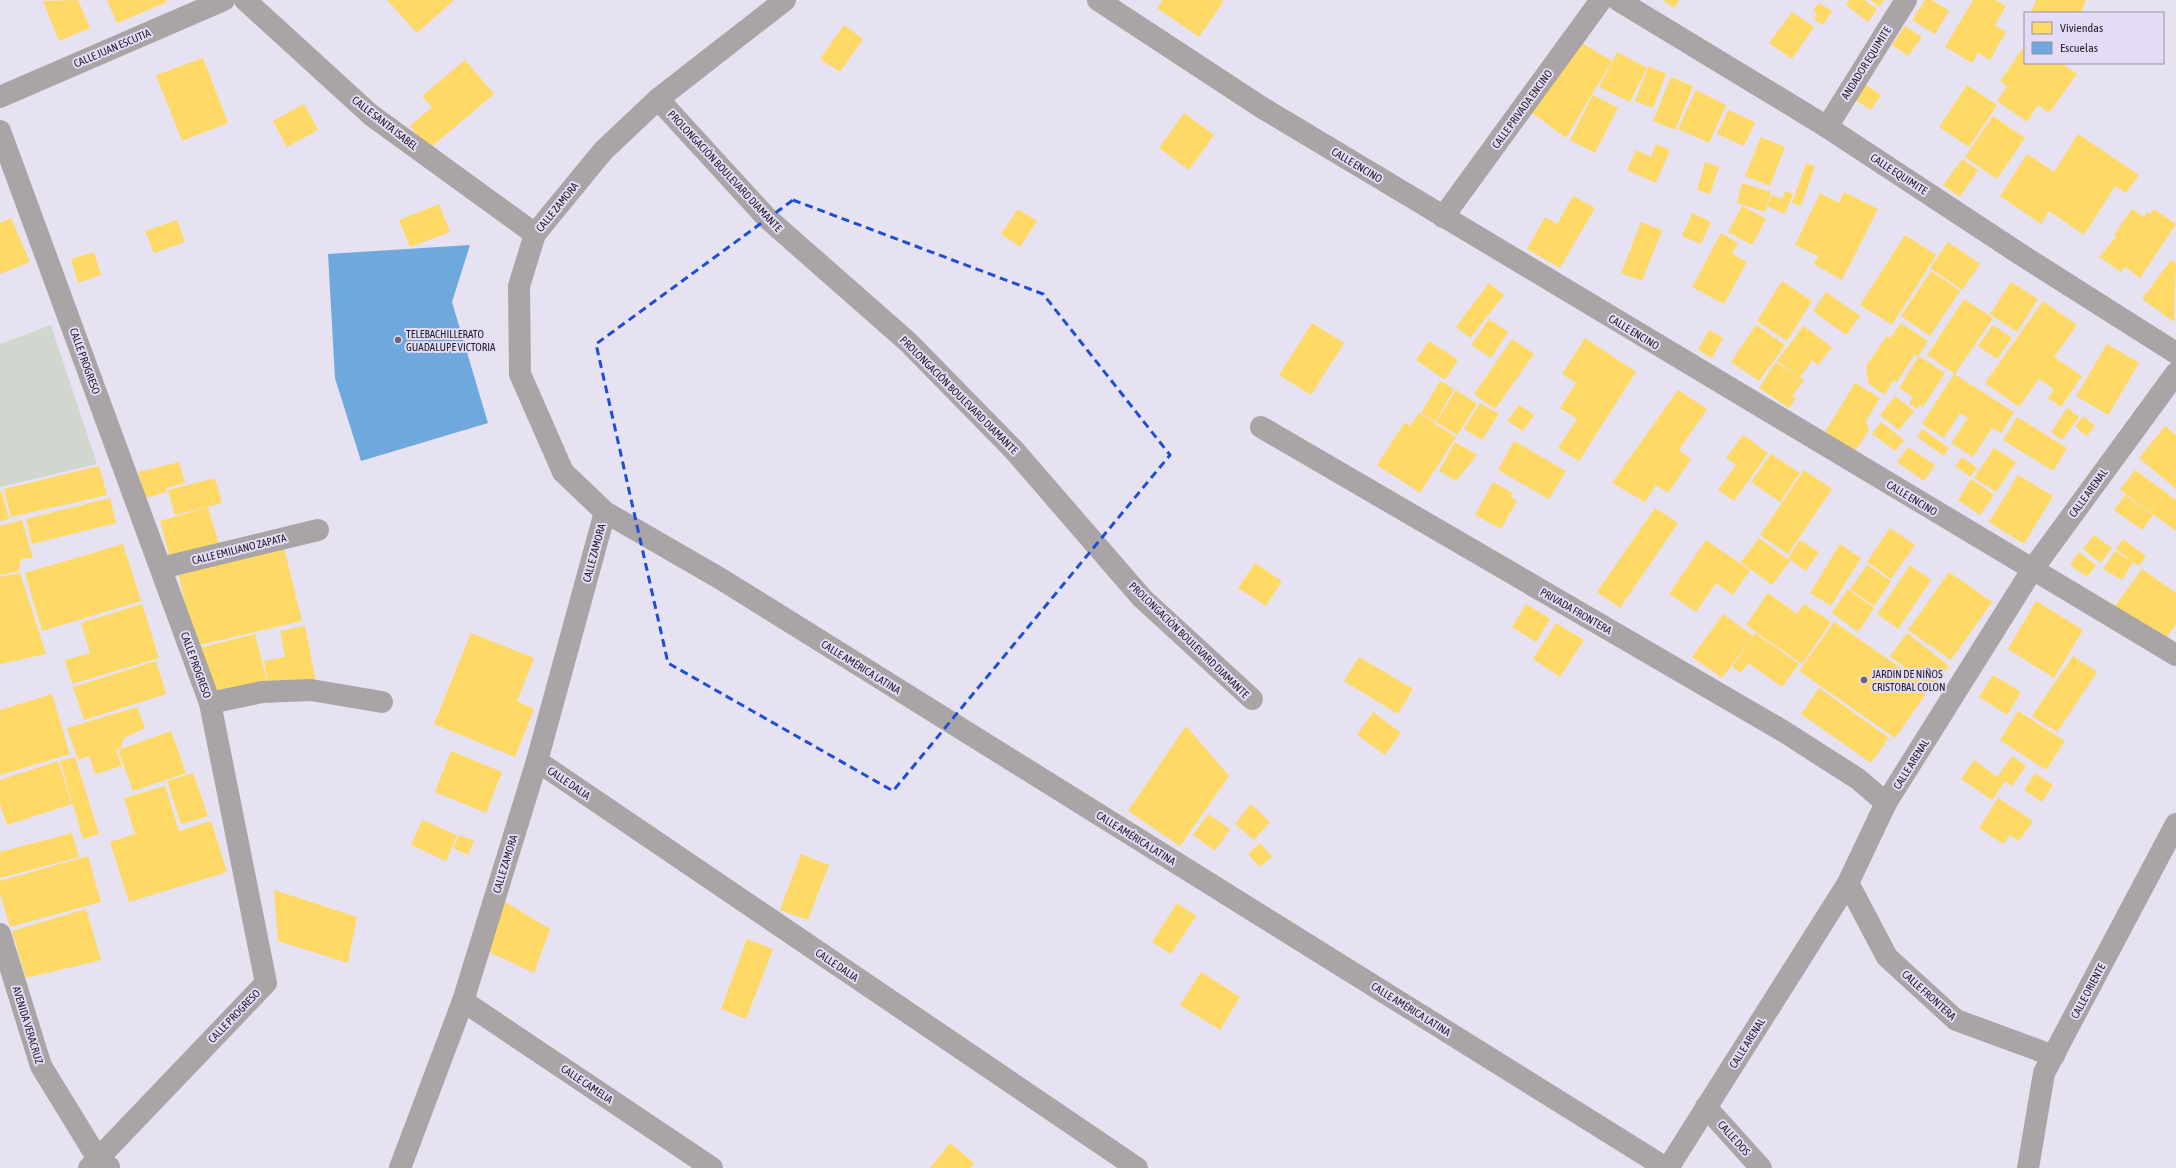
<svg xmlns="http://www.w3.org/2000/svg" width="2176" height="1168" font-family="'Asap Condensed',sans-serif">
<rect width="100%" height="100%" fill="#e7e2f1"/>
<!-- green -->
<polygon fill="#d1d6cf" points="51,325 97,464 0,487 0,344"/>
<!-- homes -->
<g fill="#ffd966">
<polygon points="78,0 90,28 59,41 43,1"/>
<polygon points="107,0 166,0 167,2 117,23"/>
<polygon points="387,0 454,0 417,33"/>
<polygon points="1163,0 1221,0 1223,2 1199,37 1157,8"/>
<polygon points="1663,0 1680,0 1674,8"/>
<polygon points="1849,0 1864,0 1877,9 1868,22 1846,5"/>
<polygon points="1870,0 1884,0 1879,6"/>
<polygon points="1925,0 1932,0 1949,11 1935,34 1912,20"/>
<polygon points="1973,0 1996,0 2006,6 1995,25 2006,32 1990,60 1978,53 1972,63 1945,47"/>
<polygon points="2036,0 2086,0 2081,13 2031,13"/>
<polygon points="1819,3 1832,11 1823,25 1814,19 1817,14 1813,11"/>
<polygon points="1792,12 1814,27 1792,59 1769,43"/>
<polygon points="844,25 863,39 840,72 820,59"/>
<polygon points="1905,26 1922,37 1908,56 1892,45"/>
<polygon points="1580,42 1612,61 1566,138 1531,112"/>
<polygon points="2025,45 2025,63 2062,63 2077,74 2049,113 2038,105 2027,122 1997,101 2007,86 2000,81"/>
<polygon points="1617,52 1647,68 1630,102 1599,87"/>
<polygon points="203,58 228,123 182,141 156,75"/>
<polygon points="465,60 494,94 429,149 410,126 432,107 422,96"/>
<polygon points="1649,66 1666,74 1653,108 1635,101"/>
<polygon points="1671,77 1693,86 1675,130 1653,121"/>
<polygon points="1865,84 1881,95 1871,110 1855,100"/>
<polygon points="1967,85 1997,105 1969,147 1939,127"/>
<polygon points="1696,90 1726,105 1709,143 1678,129"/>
<polygon points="1593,95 1618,108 1595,153 1570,140"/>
<polygon points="304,104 318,130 287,147 273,121"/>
<polygon points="1728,110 1755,122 1744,146 1717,134"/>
<polygon points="1184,113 1214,135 1189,170 1159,148"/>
<polygon points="1993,116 2025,138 1997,179 1965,157"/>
<polygon points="2078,134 2139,175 2126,193 2115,186 2084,235 2049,211 2041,224 2000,196 2027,154 2054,172"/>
<polygon points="1761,137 1785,147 1770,186 1745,176"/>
<polygon points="1656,144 1670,150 1656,183 1627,170 1636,150 1651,157"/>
<polygon points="1962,159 1978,170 1960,197 1943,185"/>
<polygon points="1705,162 1719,167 1710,194 1697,190"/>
<polygon points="1806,163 1815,166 1801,206 1792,203"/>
<polygon points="1742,183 1771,192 1765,212 1737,203"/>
<polygon points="1785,191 1793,194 1785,214 1767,206 1772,195 1782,199"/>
<polygon points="1844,192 1878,209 1842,280 1814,264 1818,256 1795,245 1820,193 1839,203"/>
<polygon points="1573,196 1595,208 1560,268 1527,249 1545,217 1557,224"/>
<polygon points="439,204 450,232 410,247 399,220"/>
<polygon points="1742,206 1766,219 1752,245 1728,232"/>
<polygon points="1018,209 1037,221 1020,247 1001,234"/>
<polygon points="2132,209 2144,217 2147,212 2150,214 2154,209 2176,224 2140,278 2125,267 2121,272 2099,257 2116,237 2114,235"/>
<polygon points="1692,213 1711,222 1701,244 1682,236"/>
<polygon points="11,218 30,262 0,274 0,223"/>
<polygon points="177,220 185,242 154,253 145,231"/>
<polygon points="1641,222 1662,230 1642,281 1621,273"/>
<polygon points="1721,233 1738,243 1732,254 1747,262 1724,304 1692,287"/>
<polygon points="1905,235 1936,255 1892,325 1860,305"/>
<polygon points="1948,242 1980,264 1962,290 1930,268"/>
<polygon points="94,252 101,275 78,283 71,259"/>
<polygon points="2171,260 2176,264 2174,322 2142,299"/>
<polygon points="1931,271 1960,291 1930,336 1901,316"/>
<polygon points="1782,281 1812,301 1787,341 1757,321"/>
<polygon points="2011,282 2038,299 2017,332 1990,314"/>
<polygon points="1489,283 1504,295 1470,338 1456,327"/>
<polygon points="1826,292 1860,316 1846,335 1813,311"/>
<polygon points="1964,299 1993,318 1955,374 1927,355"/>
<polygon points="2043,301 2077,325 2054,357 2082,376 2061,407 2048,398 2054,389 2039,379 2019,407 1985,383"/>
<polygon points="1489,319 1508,332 1491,358 1471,345"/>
<polygon points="1312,323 1344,343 1311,395 1279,375"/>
<polygon points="1901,323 1928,341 1918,356 1915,354 1897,382 1894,380 1884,395 1868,383 1866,366 1887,336 1890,338"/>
<polygon points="1756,325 1785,345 1759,381 1731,362"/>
<polygon points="1993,325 2012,338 1997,359 1978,346"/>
<polygon points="1803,326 1832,347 1818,365 1812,360 1800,377 1777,361"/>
<polygon points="1709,330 1723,338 1712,358 1698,350"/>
<polygon points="1585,338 1636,372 1579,461 1558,448 1577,419 1560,408 1576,383 1562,374"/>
<polygon points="1512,339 1534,354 1495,409 1474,394"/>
<polygon points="1429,341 1458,360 1445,380 1416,360"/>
<polygon points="2107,344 2139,363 2108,415 2076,396"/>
<polygon points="1919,356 1945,373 1923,407 1919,405 1917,409 1909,404 1913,397 1899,388"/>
<polygon points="1776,362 1804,380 1792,396 1796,398 1789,408 1759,388"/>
<polygon points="1954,374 2014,412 2001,433 1992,428 1973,457 1951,443 1968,418 1960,413 1944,438 1922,424"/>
<polygon points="1440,381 1454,389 1435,422 1421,413"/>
<polygon points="1855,383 1880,398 1866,421 1869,430 1855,451 1825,432"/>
<polygon points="1456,390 1477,404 1457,435 1436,422"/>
<polygon points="1678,390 1707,409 1679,450 1691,459 1668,493 1656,485 1645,502 1612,483"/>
<polygon points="1895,396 1914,411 1899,430 1880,415"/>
<polygon points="1480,403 1499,414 1482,440 1464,429"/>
<polygon points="1519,405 1534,415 1523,431 1507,421"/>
<polygon points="2067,408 2079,417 2062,440 2051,432"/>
<polygon points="1419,413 1435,423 1433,425 1435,424 1456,437 1420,493 1377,465 1405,422 1410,426"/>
<polygon points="2083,416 2095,426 2087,436 2075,427"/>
<polygon points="2017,417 2067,448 2053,471 2003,440"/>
<polygon points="1881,422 1904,440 1895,451 1872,434"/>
<polygon points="2165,426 2176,435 2176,489 2139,458"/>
<polygon points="1922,429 1949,448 1944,456 1917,437"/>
<polygon points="1743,435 1768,453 1734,501 1718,490 1736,465 1726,458"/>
<polygon points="1514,441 1566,471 1549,499 1498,470"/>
<polygon points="1455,442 1477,455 1456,481 1439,471"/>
<polygon points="1908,447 1935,465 1924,481 1897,462"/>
<polygon points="1994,448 2016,462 1996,492 1974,478"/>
<polygon points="1771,454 1800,473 1780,502 1751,482"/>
<polygon points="1962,457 1977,468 1970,477 1955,466"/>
<polygon points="179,462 185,483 166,488 167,492 145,498 138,472"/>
<polygon points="99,466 107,495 11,517 4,489"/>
<polygon points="1804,470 1832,489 1788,554 1760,535"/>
<polygon points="2135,470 2176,500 2176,531 2120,490"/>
<polygon points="2018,475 2053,496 2024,544 1989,522"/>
<polygon points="215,478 222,503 175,515 168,490"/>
<polygon points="1971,479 1994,495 1980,515 1958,500"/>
<polygon points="1493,482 1513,493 1511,497 1517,501 1501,529 1475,515"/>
<polygon points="0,492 2,492 9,519 0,521"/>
<polygon points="2125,495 2153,515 2142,530 2114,510"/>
<polygon points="110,498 116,523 32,544 26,519"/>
<polygon points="208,507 220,548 171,562 160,521"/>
<polygon points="1655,508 1678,523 1620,608 1597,592"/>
<polygon points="22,520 33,558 21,559 19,571 0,575 0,526"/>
<polygon points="1890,528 1915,545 1891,579 1867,562"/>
<polygon points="2094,535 2112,548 2101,563 2083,549"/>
<polygon points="1759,538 1790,561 1772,585 1741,562"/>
<polygon points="2123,539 2146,556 2139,566 2133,562 2122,580 2103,569 2115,551 2132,561 2116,549"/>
<polygon points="1706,540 1750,570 1733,595 1716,583 1696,612 1669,594"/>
<polygon points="1800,540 1819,552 1806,571 1788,558"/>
<polygon points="123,544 141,601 42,631 25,573"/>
<polygon points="1840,544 1861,558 1831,606 1810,593"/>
<polygon points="284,548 302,621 195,646 178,573"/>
<polygon points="2079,552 2096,565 2087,577 2070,565"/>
<polygon points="1255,563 1282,581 1266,606 1238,588"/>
<polygon points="1867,565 1891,581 1874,606 1850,589"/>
<polygon points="1910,565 1931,580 1898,629 1877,614"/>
<polygon points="2142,569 2176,593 2176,624 2164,641 2115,606"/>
<polygon points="1949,572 1992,602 1951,660 1908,630"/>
<polygon points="20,573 46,654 0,664 0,577"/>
<polygon points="1848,589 1874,608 1858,632 1832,613"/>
<polygon points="1768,593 1797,614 1804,604 1831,622 1802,664 1746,625"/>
<polygon points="2036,601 2083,630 2054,678 2008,649"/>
<polygon points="142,604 159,658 72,684 65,660 90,653 81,623"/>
<polygon points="1526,604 1550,619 1536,642 1512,627"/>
<polygon points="1723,614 1753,636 1722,678 1692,657"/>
<polygon points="1834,622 1930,688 1895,738 1799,671"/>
<polygon points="1556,623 1584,640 1560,677 1533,659"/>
<polygon points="305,626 316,682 269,691 264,661 285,657 280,631"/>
<polygon points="471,633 534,658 517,701 534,709 515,757 434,724"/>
<polygon points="1755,633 1799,664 1782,687 1748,663 1741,673 1732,667"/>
<polygon points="1907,633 1949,666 1932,688 1890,656"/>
<polygon points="255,634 268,686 212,700 199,648"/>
<polygon points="2073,656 2097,672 2057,732 2032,716"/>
<polygon points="1359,657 1413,689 1398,714 1344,681"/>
<polygon points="156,661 166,694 84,720 73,687"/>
<polygon points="1993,675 2021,692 2007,715 1979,697"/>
<polygon points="1819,688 1889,738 1871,763 1801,714"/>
<polygon points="52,694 70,754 0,775 0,710"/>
<polygon points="137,707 145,728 124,738 121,747 116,750 122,766 95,774 89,756 78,760 67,728"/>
<polygon points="2018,711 2065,741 2046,770 2000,740"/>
<polygon points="1373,712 1401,733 1385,755 1357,735"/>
<polygon points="1186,726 1229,776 1180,846 1128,811"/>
<polygon points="171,731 186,773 133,791 118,750"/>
<polygon points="451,751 502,772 486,813 435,792"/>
<polygon points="2012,756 2026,766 2012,786 2005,781 1992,800 1961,779 1974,760 1997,777"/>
<polygon points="75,757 99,834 83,839 60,761"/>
<polygon points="58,761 72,804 7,825 0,804 0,780"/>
<polygon points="193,773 208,816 181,824 167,781"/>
<polygon points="2035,773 2053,785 2042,802 2024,790"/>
<polygon points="165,786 179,831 211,821 227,872 129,902 110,842 135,834 124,798"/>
<polygon points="1998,798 2033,821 2019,841 2010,835 2003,844 1979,828"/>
<polygon points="1251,804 1270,822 1254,840 1235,824"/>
<polygon points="1208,814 1230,829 1215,851 1193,835"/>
<polygon points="422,820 457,835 446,861 411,845"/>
<polygon points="72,833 79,857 0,878 0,852"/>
<polygon points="459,835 474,841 468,855 453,848"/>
<polygon points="1260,843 1272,857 1260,867 1248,854"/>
<polygon points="801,854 829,865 808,920 780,910"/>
<polygon points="88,856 101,902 10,927 0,893 0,881"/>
<polygon points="274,890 357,917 348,963 278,941"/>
<polygon points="502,900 550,929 534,973 485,950"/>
<polygon points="1177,903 1196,916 1171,954 1152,942"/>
<polygon points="86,909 101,960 26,978 12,931"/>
<polygon points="747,939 773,949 746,1019 721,1009"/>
<polygon points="1201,972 1240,997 1220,1030 1180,1005"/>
<polygon points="950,1143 974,1163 970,1168 930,1168"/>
</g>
<!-- schools -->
<polygon fill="#6fa8dc" points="470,245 452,302 488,423 361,461 335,378 328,254"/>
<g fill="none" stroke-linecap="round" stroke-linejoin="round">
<!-- minor -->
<g stroke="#a9a4a5" stroke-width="22">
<polyline points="245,0 371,115 535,234"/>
<polyline points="785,0 658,99 603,151 535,234 519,286 520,374 563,472 605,512 721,579 1666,1168"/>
<polyline points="1098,0 1261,107 2176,655"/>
<polyline points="1618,0 1827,127 2023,256 2176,353"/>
<polyline points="0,97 224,0"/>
<polyline points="658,99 767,218 908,342 1013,449 1142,598 1252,699"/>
<polyline points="1827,127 1906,0"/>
<polyline points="0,131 210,703 266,983 89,1168"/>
<polyline points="1443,217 1601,0"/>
<polyline points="1261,427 1783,731 1858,779 1886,803"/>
<polyline points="161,568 318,530"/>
<polyline points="210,703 262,692 311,690 382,702"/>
<polyline points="537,761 1137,1168"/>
<polyline points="1848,883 1887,957 1956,1020 2054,1056"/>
<polyline points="0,934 41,1066 98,1159 109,1167"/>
<polyline points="463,1001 712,1168"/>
<polyline points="1706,1107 1761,1168"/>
<polyline points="400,1168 463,1001 537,761 605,512"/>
<polyline points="1668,1168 1848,883 1886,803 2032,570 2176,373"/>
<polyline points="2028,1168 2044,1073 2176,824"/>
</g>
</g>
<!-- marked area -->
<path fill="none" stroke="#1d4ed8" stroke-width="3" stroke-dasharray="8 5" stroke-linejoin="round" d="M793,200L1043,294L1170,455L893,791L668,663L596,344Z"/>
<!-- markers -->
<g fill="#686570" stroke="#e4dcf7" stroke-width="1.5">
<circle cx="398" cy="340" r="4"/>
<circle cx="1864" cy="680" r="4"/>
</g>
<g text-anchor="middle" stroke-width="4" stroke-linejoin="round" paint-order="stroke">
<!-- street labels -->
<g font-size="11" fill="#23212a" stroke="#e4dcf7">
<text transform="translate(112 48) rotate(-23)" y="4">CALLE JUAN ESCUTIA</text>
<text transform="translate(1866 63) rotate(-58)" y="4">ANDADOR EQUIMITE</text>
<text transform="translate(1522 109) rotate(-54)" y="4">CALLE PRIVADA ENCINO</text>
<text transform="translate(385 123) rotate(38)" y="4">CALLE SANTA ISABEL</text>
<text transform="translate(1357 165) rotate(31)" y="4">CALLE ENCINO</text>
<text transform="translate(725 171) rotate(47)" y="4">PROLONGACIÓN BOULEVARD DIAMANTE</text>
<text transform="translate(1899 174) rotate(33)" y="4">CALLE EQUIMITE</text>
<text transform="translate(557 207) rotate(-51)" y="4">CALLE ZAMORA</text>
<text transform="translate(1634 332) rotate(31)" y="4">CALLE ENCINO</text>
<text transform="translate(85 361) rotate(70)" y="4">CALLE PROGRESO</text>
<text transform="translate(959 395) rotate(45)" y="4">PROLONGACIÓN BOULEVARD DIAMANTE</text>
<text transform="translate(2088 493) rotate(-54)" y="4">CALLE ARENAL</text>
<text transform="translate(1912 498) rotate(31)" y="4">CALLE ENCINO</text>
<text transform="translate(239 549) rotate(-14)" y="4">CALLE EMILIANO ZAPATA</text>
<text transform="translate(594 553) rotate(-75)" y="4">CALLE ZAMORA</text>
<text transform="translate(1576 611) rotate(30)" y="4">PRIVADA FRONTERA</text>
<text transform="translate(1189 640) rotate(44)" y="4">PROLONGACIÓN BOULEVARD DIAMANTE</text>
<text transform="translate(196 665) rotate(70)" y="4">CALLE PROGRESO</text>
<text transform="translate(861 667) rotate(32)" y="4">CALLE AMÉRICA LATINA</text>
<text transform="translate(1911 764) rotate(-58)" y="4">CALLE ARENAL</text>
<text transform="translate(569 783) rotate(34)" y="4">CALLE DALIA</text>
<text transform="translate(1136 838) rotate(32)" y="4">CALLE AMÉRICA LATINA</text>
<text transform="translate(505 864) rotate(-73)" y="4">CALLE ZAMORA</text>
<text transform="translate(837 965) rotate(34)" y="4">CALLE DALIA</text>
<text transform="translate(2088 991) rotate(-62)" y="4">CALLE ORIENTE</text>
<text transform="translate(1929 995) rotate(42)" y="4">CALLE FRONTERA</text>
<text transform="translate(1411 1009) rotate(32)" y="4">CALLE AMÉRICA LATINA</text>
<text transform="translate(234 1016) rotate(-46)" y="4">CALLE PROGRESO</text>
<text transform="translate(28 1025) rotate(73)" y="4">AVENIDA VERACRUZ</text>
<text transform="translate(1747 1043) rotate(-58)" y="4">CALLE ARENAL</text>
<text transform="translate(587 1084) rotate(34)" y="4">CALLE CAMELIA</text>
<text transform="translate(1734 1138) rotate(48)" y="4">CALLE DOS</text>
</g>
<!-- poi labels -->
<g font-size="11" fill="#23212a" stroke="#e4dcf7" text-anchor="start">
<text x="406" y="338">TELEBACHILLERATO<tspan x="406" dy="13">GUADALUPE VICTORIA</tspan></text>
<text x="1872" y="678">JARDIN DE NIÑOS<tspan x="1872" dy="13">CRISTOBAL COLON</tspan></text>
</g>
</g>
<!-- legend -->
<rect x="2024" y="12" width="140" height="52" fill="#e4dcf7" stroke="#9791a5"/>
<rect x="2032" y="22" width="20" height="12" fill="#ffd966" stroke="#9791a5"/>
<text x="2060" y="32" font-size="12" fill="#23212a">Viviendas</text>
<rect x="2032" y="42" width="20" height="12" fill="#6fa8dc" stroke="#9791a5"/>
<text x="2060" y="52" font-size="12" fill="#23212a">Escuelas</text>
</svg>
